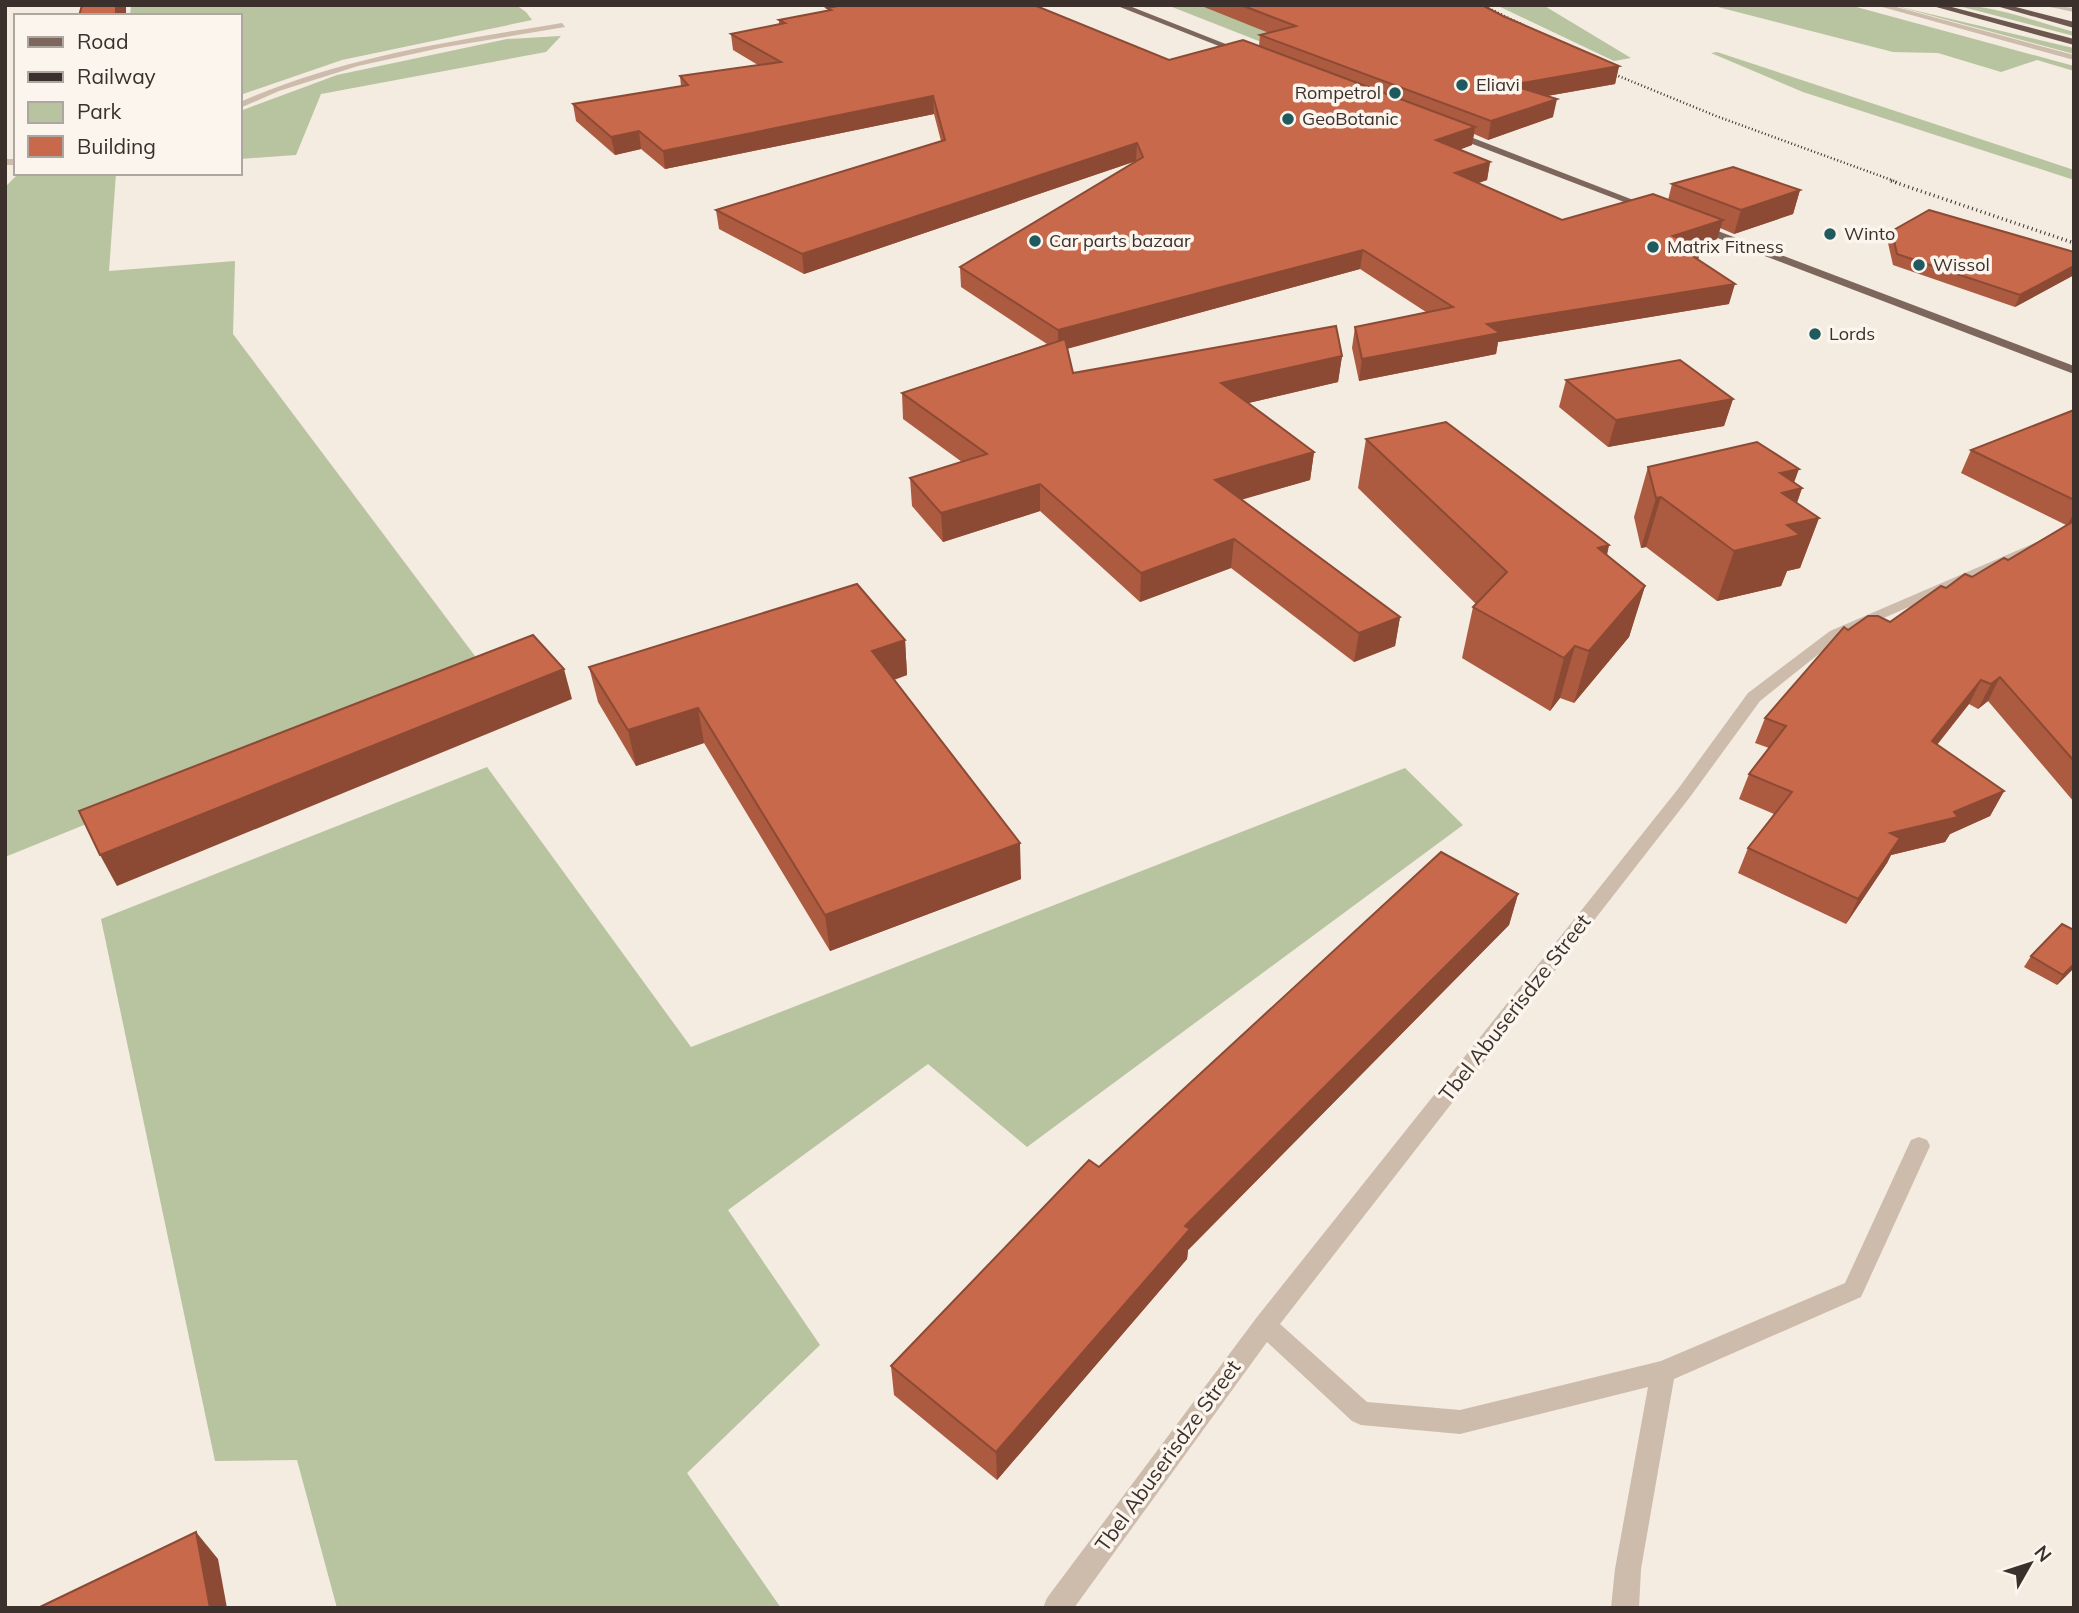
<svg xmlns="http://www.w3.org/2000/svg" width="2079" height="1613" font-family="Mulish,sans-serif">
<rect width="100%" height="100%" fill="#f4ebe1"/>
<!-- green -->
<g fill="#b8c4a0">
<polygon points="143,5 516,5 526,12 532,20 342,60 240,95 240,16 130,16 131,6"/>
<polygon points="1167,5 1200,5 1395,81 1371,85"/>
<polygon points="1496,5 1543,5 1631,58 1614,61"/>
<polygon points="1710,5 1849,5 2074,66 2074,71 2037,60 2001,72 1938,53 1893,52"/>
<polygon points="1892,5 2069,47 2074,48 2074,54"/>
<path d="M1955,5C1995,5 2036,22 2074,32V36Z"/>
<polygon points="561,36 546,52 321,94 296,155 240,159 240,111 337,75 507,39"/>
<polygon points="1717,52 2074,170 2074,180 1803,92 1711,53"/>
<polygon points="19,173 116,173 109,271 235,261 233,334 481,664 5,857 5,187"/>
<polygon points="487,767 691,1047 1405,768 1463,825 1027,1147 928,1064 728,1210 820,1345 687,1473 781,1608 337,1608 297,1460 215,1461 101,919"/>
</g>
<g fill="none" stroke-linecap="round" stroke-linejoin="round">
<!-- minor -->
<g fill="#cdbbac" fill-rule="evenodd">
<path d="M562,23L565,27L440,48L358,66L279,91L240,108V102C342,57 452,41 562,23Z"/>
<rect x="5" y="159" width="11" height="6"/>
<polygon points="2074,526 2074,535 1840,637 1760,701 1690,797 1280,1324 1367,1402 1460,1410 1661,1361 1845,1283 1911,1140 1919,1137 1927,1140 1930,1146 1861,1297 1674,1379 1641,1569 1639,1608 1611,1608 1615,1569 1648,1387 1460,1434 1361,1425 1352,1421 1267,1342 1074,1608 1043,1608 1047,1598 1257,1317 1678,789 1748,693 1830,631"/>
</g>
<!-- tertiary -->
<g fill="#cdbbac" fill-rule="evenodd">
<polygon points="1875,5 1889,5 2074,55 2074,60"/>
<polygon points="2049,5 2074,8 2074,12 2050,7"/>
</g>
<!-- primary -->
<g fill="#7d675c" fill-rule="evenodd">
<polygon points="1115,5 1127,5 1251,54 1244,56"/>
<polygon points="1449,131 1455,131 1654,208 1645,210 1449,135"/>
<polygon points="1694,225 1702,225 2074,366 2074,374 1694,229"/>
</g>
<!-- trunk -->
<g fill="#6c584f" fill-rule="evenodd">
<polygon points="1929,5 1944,5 2074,39 2074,45"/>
<polygon points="1993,5 2008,5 2074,22 2074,28"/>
</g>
<!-- rail-far1 -->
<g stroke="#3b302b" stroke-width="2.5" stroke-dasharray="1 2.5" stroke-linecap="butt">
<polyline points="1482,5 1525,26"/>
<polyline points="1599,68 1716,116 1897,182"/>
</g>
<!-- rail -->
<polyline stroke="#3b302b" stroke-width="3.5" stroke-dasharray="1 3.5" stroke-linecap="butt" points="1891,181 2074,243"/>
</g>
<!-- wall -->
<g fill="#ac5a40">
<polygon points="1199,5 1482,5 1503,16 1619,66 1615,84 1547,96 1553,117 1488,140 1474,134 1472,145 1459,150 1490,162 1487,180 1479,183 1562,220 1668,200 1672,184 1800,190 1793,214 1734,234 1720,228 1717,239 1696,246 1698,260 1729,304 1498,342 1496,354 1359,381 1352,348 1355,327 1426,312 1360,269 1067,349 1073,373 1342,356 1338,382 1248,403 1314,452 1310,480 1242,499 1400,617 1395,646 1354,662 1231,568 1140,602 1040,511 943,542 912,506 910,478 962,462 903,419 902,393 1047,344 961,287 960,267 1136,161 804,274 719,229 716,210 941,141 934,114 665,169 641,149 615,155 576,121 573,104 681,86 680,76 758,65 733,50 731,34 779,24 779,20 828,11 827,8 1169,60 1259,46 1260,35 1269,33"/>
<polygon points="1892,231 2074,252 2074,275 2015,307 1893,265 1888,243"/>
<polygon points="1566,380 1733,399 1724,426 1608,447 1559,407"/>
<polygon points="2074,410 2074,802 1988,701 1978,709 1969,704 1937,745 2004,791 1990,816 1950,834 1945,842 1891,855 1887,863 1846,924 1738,873 1748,848 1774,814 1739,799 1749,774 1769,748 1755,743 1765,718 1848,630 1890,622 1946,588 2008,560 2066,525 1961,473 1971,450"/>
<polygon points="1366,439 1609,545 1607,556 1645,586 1629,637 1574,703 1560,698 1550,711 1462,658 1473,607 1476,604 1358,488"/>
<polygon points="1648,467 1794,483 1802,488 1797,503 1819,518 1800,568 1787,571 1781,586 1717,601 1646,547 1641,548 1634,517"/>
<polygon points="905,640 907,675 894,680 1021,879 830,951 704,743 636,766 598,702 589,667"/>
<polygon points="1518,894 1509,925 1188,1250 1187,1259 997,1480 894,1395 891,1366 1099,1167"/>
<polygon points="2031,956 2074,968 2057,985 2024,967"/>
</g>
<!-- shaded-wall -->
<g fill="#8c4a34">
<rect x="116" y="5" width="10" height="11"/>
<polygon points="1619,66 1615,84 1507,103 1511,85"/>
<polygon points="933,96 934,114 665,169 663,151"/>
<polygon points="1557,99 1553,117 1488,140 1491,121"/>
<polygon points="1475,127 1472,145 1433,159 1436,140"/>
<polygon points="639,131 641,149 615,155 611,137"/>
<polygon points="1137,143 1136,161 804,274 802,254"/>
<polygon points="1490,162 1487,180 1452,191 1455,173"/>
<polygon points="1800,190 1793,214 1734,234 1741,210"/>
<polygon points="1723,220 1717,239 1668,256 1673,236"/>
<polygon points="1701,249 1696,268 1688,253"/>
<polygon points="1363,250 1360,269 1058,351 1058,330"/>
<polygon points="2074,266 2074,275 2015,307 2020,295"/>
<polygon points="1735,284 1729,304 1498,342 1496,354 1359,381 1362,359 1487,324"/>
<polygon points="1342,356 1338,382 1219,410 1221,383"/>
<polygon points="1733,399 1724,426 1608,447 1616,420"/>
<polygon points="1314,452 1310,480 1213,508 1215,480"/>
<polygon points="1799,469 1791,491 1802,488 1789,525 1819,518 1800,568 1787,571 1781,586 1717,601 1734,551 1780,473"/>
<polygon points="1040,484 1040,511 943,542 941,513"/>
<polygon points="1661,497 1646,547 1641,548 1656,498"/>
<polygon points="2074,513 2074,524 2067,526"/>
<polygon points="1234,539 1231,568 1140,602 1141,573"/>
<polygon points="1609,545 1595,596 1598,548"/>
<polygon points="1645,586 1629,637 1574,703 1589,651"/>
<polygon points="1400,617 1395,646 1354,662 1359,633"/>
<polygon points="905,640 907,675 875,686 872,651"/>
<polygon points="1575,646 1560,698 1550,711 1564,658"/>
<polygon points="564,669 572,699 117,886 100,855"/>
<polygon points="2000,677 1988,701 1978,709 1991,684"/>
<polygon points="1981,680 1969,704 1920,766 1932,741"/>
<polygon points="698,708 704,743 636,766 628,730"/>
<polygon points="2004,791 1990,816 1950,834 1945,842 1891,855 1887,863 1846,924 1890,833 1954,812"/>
<polygon points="1020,843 1021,879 830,951 825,915"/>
<polygon points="1518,894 1509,925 1188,1250 1187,1259 997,1480 996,1452 1185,1226"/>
<polygon points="2074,964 2074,968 2057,985 2063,975"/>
<polygon points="196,1532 218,1559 227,1608 210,1608"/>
</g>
<!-- building -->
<g fill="#c8694b" stroke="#8c4a34" stroke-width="2">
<polygon points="82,5 116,5 116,16 79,16"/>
<polygon points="843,5 1034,5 1169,60 1243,40 1475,127 1436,140 1490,162 1455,173 1562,220 1653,194 1723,220 1673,236 1701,249 1688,253 1735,284 1487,324 1500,333 1362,359 1355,327 1453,307 1363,250 1058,330 960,267 1143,157 1137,143 802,254 716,210 945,140 933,96 663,151 639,131 611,137 573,104 688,85 680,76 781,62 731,34 785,23 779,20 831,10 827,8"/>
<polygon points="1241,5 1482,5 1503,16 1619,66 1511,85 1557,99 1491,121 1260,35 1296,26"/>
<polygon points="1733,167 1800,190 1741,210 1672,184"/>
<polygon points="1929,210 2074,252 2074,266 2020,295 1897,254 1892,231"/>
<polygon points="1336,326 1342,356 1221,383 1314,452 1215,480 1400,617 1359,633 1234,539 1141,573 1040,484 941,513 910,478 987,454 902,393 1065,339 1073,373"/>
<polygon points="1680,360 1733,399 1616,420 1566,380"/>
<polygon points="2074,410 2074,500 1971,450"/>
<polygon points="1446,422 1609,545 1598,548 1645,586 1589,651 1575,646 1564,658 1473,607 1507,572 1366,439"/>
<polygon points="1757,442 1799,469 1780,473 1802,488 1782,493 1819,518 1787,525 1800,535 1734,551 1661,497 1656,498 1648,467"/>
<polygon points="2074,521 2074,761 2000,677 1991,684 1981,680 1932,741 2004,791 1954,812 1958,817 1890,833 1900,838 1858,899 1748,848 1792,792 1749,774 1786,726 1765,718 1844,627 1848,630 1868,616 1878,616 1890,622 1941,586 1946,588 1965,574 1972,577 2004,558 2008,560"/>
<polygon points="857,584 905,640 872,651 1020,843 825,915 698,708 628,730 589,667"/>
<polygon points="533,635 564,669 100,855 79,811"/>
<polygon points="1441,852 1518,894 1185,1226 1190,1229 996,1452 891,1366 1089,1160 1099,1167"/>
<polygon points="2062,924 2074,930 2074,964 2063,975 2031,956"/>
<polygon points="196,1532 210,1608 40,1608 40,1607"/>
</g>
<!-- markers -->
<g fill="#1f5a5e" stroke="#fbf5ee" stroke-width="2.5">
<circle cx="1462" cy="85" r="7"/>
<circle cx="1395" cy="93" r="7"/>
<circle cx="1288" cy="119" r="7"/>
<circle cx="1830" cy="234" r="7"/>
<circle cx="1035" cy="241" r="7"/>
<circle cx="1653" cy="247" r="7"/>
<circle cx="1919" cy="265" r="7"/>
<circle cx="1815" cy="334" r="7"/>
</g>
<g text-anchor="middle" stroke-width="7" stroke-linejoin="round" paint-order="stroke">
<!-- far-poi labels -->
<g font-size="18" fill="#3b302b" stroke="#fbf5ee" text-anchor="start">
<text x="1476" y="91">Eliavi</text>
<text x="1381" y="99" text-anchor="end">Rompetrol</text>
<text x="1302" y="125">GeoBotanic</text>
<text x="1844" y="240">Winto</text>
<text x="1049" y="247">Car parts bazaar</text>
<text x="1667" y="253">Matrix Fitness</text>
<text x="1933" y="271">Wissol</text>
<text x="1829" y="340">Lords</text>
</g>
<!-- street labels -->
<g font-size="21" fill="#3b302b" stroke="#fbf5ee">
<text transform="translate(1515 1008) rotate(-52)" y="7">Tbel Abuserisdze Street</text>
<text transform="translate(1168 1456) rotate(-54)" y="7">Tbel Abuserisdze Street</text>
</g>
</g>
<!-- border -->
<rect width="2079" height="1613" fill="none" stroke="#3b302b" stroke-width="14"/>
<!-- legend -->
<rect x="14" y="14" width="228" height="161" fill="#fbf5ee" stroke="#aea6a0" stroke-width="2"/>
<rect x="28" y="37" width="35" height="10" fill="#7d675c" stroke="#aea6a0" stroke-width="2"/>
<text x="77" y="49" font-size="21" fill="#3b302b">Road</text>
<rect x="28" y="72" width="35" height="10" fill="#3b302b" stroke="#aea6a0" stroke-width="2"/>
<text x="77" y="84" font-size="21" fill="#3b302b">Railway</text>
<rect x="28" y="102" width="35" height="21" fill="#b8c4a0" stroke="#aea6a0" stroke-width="2"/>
<text x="77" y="119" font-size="21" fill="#3b302b">Park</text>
<rect x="28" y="136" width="35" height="21" fill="#c8694b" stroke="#aea6a0" stroke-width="2"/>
<text x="77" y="154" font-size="21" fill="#3b302b">Building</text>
<!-- north arrow -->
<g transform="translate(2030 1564) rotate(51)" stroke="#fbf5ee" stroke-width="5" paint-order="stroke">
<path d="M0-5L12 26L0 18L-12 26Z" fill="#3b302b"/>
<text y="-10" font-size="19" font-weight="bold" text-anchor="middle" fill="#3b302b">N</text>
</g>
</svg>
